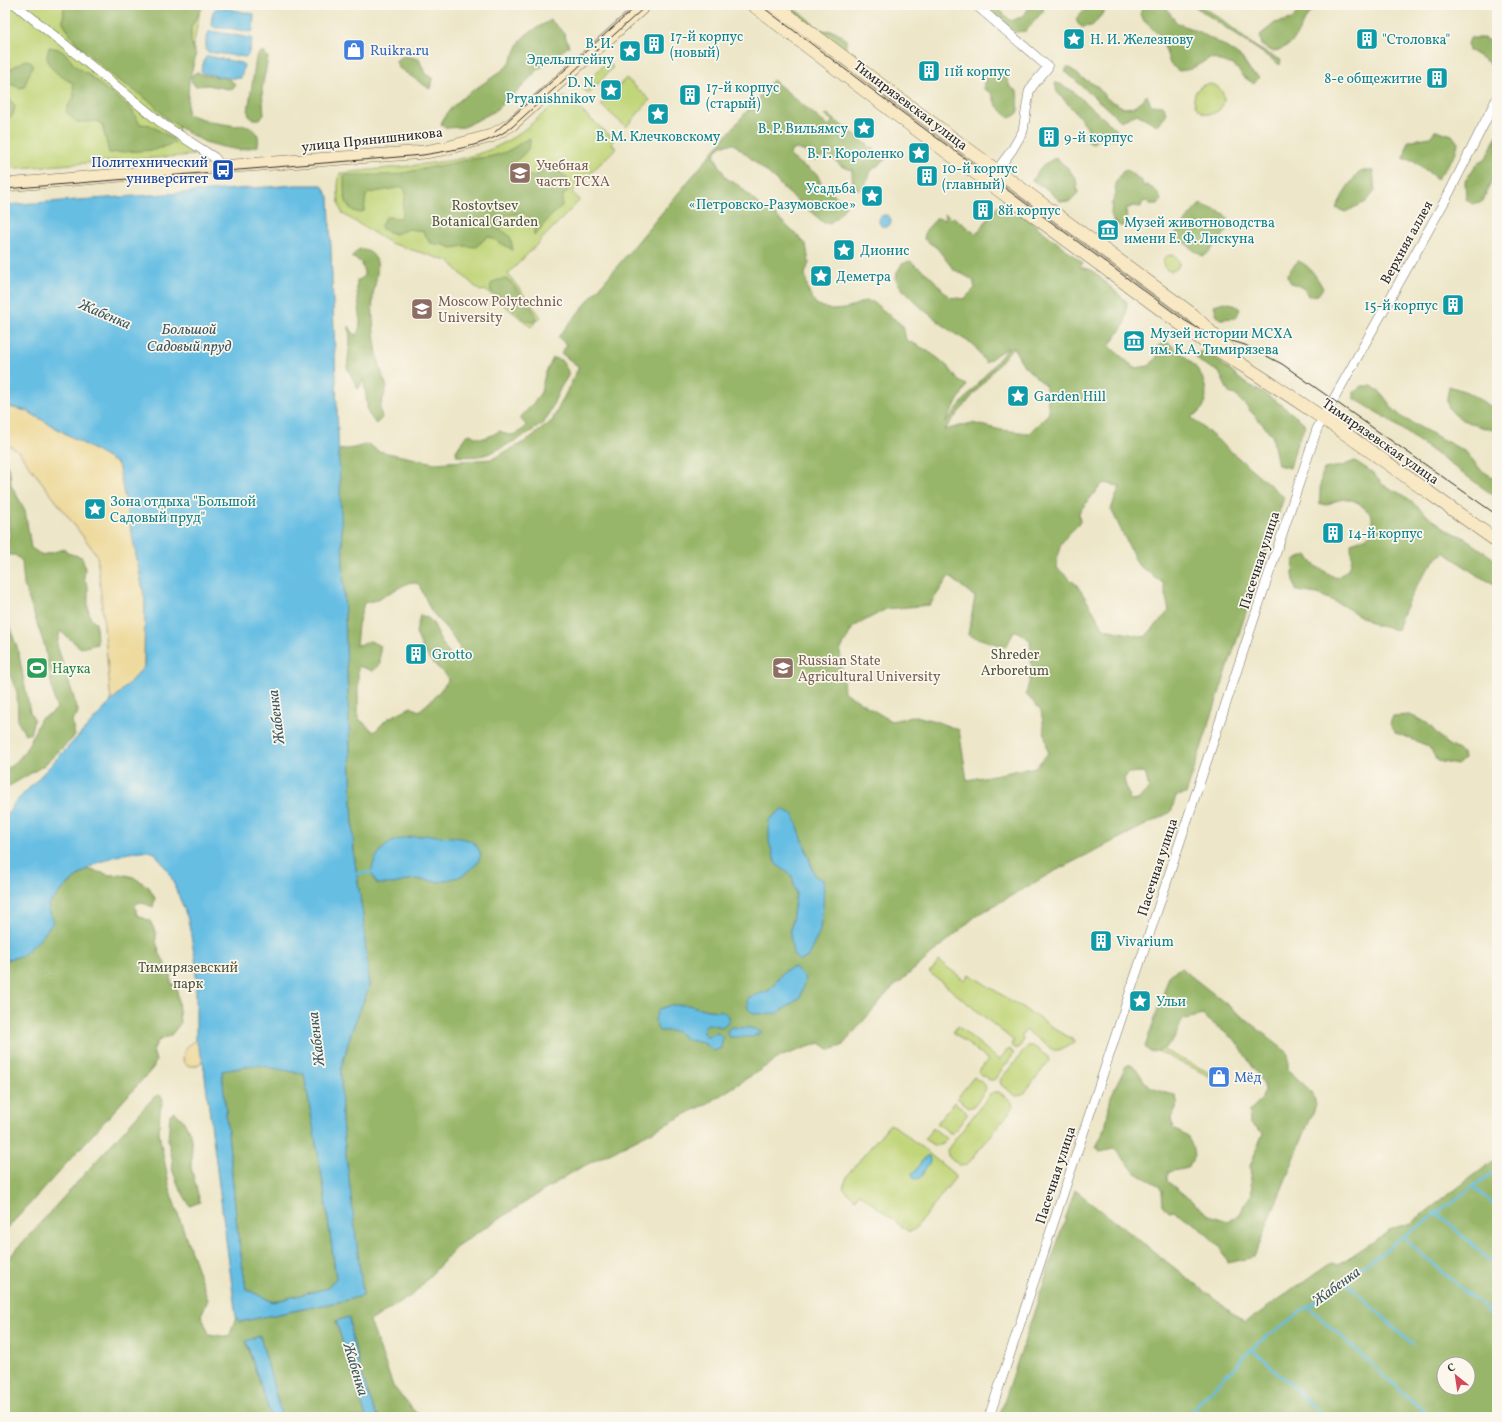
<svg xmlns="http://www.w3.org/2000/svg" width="1502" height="1422" font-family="Vollkorn,serif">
<rect width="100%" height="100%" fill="#fbf7ec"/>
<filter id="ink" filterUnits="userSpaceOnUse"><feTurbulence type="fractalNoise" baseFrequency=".025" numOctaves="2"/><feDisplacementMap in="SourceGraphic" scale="8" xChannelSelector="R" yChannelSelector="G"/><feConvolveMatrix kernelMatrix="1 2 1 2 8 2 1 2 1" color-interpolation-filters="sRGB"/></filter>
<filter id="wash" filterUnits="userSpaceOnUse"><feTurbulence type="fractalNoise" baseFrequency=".012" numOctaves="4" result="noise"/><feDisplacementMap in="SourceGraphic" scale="16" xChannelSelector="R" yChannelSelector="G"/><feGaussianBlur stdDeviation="0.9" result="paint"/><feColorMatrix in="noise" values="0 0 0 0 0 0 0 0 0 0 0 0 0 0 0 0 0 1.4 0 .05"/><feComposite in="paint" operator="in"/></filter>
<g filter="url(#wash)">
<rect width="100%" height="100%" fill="#ede6c8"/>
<!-- green -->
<g fill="#c1d579" stroke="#768052">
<polygon points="6,5 201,5 177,137 195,151 194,155 5,169 5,7"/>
<polygon points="607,61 613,67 589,94 582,88"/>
<polygon points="626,78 650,100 626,127 601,105"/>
<circle cx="1209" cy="99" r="15"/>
<path d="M564,96L614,139L611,143L616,148L572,192L580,200L508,274L541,317L531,327L485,290L480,291L458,271L451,262L390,243L343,214C337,206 337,183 340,173C363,171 387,168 410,166C438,162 469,160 496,147C522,135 542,114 564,96Z"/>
<circle cx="1171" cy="263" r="8"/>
<polygon points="939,961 964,980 969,974 1076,1042 1059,1050 1053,1050 1026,1030 1022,1035 1023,1041 1019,1048 1015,1048 1011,1046 1014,1041 929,972 935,967"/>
<polygon points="958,1026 999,1060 1008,1049 1013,1052 1013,1055 994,1080 989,1080 978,1072 988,1060 953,1032"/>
<polygon points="1153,1045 1212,1074 1212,1075 1211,1077 1151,1048"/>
<polygon points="1028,1046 1033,1046 1048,1057 1049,1061 1023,1095 1016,1096 1001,1085 1000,1080"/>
<polygon points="974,1077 985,1085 986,1089 973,1107 969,1107 957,1098"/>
<polygon points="999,1092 1012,1102 1013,1108 967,1165 960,1166 948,1156 947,1150 991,1093"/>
<polygon points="954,1102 966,1111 967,1115 953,1133 950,1133 937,1123"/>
<polygon points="890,1124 900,1130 954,1174 955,1178 914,1230 909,1232 859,1193 855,1199 843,1188 848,1174"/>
<polygon points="933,1128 947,1139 942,1144 935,1146 924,1139"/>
</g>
<!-- forest -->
<g fill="#98b669" stroke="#62704a" fill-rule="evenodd">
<path d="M64,5H204L191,27V41L196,56L189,80L187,114L211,122L236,126C245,123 255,127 258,136C259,139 258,143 258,146L240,150L223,147L205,142L190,134L166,118L152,103L125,84L116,79L77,44L70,34L63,22Z"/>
<polygon points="772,5 787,5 803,15 820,30 835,31 846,39 846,54"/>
<polygon points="986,5 995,5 1011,21 1023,16 1031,5 1044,5 1043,11 1026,31 1015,32 998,20"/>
<polygon points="1088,5 1110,5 1092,26 1082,27 1078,24 1076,19"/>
<polygon points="1147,5 1160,5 1166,8 1177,23 1199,32 1223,45 1242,58 1250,71 1259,77 1254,84 1244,77 1234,65 1210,58 1191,69 1179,71 1170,64 1166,51 1159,35 1145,22 1140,15 1142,8"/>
<path d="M1193,5C1210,5 1241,37 1256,47C1264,52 1273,56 1281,60L1280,65Z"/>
<path d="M1303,5H1322C1301,17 1305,24 1293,41C1290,46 1280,49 1274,52L1262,46L1260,35L1275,23L1292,19Z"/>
<path d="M551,20L564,33L569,46L536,71L520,89L493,112L464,127L445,128L441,124C450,100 486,84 505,68C513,61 516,47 522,39C527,32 543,25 551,20Z"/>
<polygon points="1470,38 1483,38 1497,44 1497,65 1494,66 1469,50 1468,44"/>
<path d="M49,47L58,49L66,54L75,66L89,75L108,91L129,106L140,124L150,125L171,138L175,143L154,150L109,153L102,124L97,121L87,122H77L66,112L68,106L74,98L73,83C63,78 47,69 47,56C47,54 49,50 49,47Z"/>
<polygon points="260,52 264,52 268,58 262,89 264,115 260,119 253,119 249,116 248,112 256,58"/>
<polygon points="406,56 419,59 425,74 432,78 430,89 399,68 396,62 399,58"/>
<polygon points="26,60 30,61 33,65 24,87 20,88 5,82 5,72"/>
<polygon points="1067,67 1070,68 1082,78 1097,86 1106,98 1124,108 1134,107 1147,95 1151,105 1164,106 1166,115 1157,125 1137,114 1121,121 1065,71"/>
<path d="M197,72C211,80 224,72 236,85L234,88L228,89L208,85L195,86L191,81L192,75Z"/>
<polygon points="996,73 1005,74 1010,87 1017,91 1019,112 1014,116 1009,118 996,105 992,94 983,88 986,75"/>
<path d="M773,80L828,126L833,121L825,115L827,114L886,159L871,171L868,180L859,190L853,187L852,170L841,166L830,156L821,157L815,161L809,153L797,149L791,151L790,156L800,164L817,174L821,183L846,205L841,213L830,223H824L785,190L775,179L734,144L721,145L714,155L726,178L741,187L761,207L773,213L806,244L809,263L805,274L808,291L816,304L831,310L845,309L865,301L873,302L903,326L906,340C921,346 937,356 949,368C956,376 956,381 967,385L944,424L1009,347L997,354L986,363L974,345L952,332L924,310L902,289L896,280L897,272L902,264L910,261L930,276L949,297L964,299L975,288L973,280L953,269L937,248L924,239L926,230L937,218L944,220L945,214L951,219L953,217L976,234L1003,200L1083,263L1080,267L1092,270L1127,302L1125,324L1109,346L1135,368L1149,366L1157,357V347L1165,341C1175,347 1194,363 1200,373C1206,384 1210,403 1199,412C1197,414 1193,415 1191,417L1284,497L1186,794L1176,796L1171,812L1053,872L976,916L888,992L842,1046L830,1050L820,1043L782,1056L710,1102L576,1170L458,1245L414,1294L370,1321L393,1386L414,1411L423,1417H380L376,1415L362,1379L351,1332L349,1317L336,1321L366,1417H282L260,1336L246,1342L271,1417H7L5,1415V1262L154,1097L159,1095L162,1097L163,1101L160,1110L159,1133L171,1194L208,1300L201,1315L209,1334L229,1337L236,1317L240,1322L249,1320L343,1301L362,1294L342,1122L341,1069L351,1033L369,987L363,916L354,855L338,450L354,448L368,444L378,451L435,463L492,459L526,441L552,421L579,367L561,353L567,345L558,337ZM1013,347L1024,366L1046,386L1049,413L1029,433L1001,430L972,423L944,430ZM1103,483L1120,486L1111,509L1138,565L1163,583L1169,611L1145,637L1104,629L1078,586L1057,568C1058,543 1062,540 1080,523L1079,512ZM949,576L975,597L968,635L1006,647L1015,630L1030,640L1032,671L1026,694L1041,711L1048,753L1036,767L967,780L959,730L935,721L916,716L891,721L844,692L840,651L853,627L886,609L930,605ZM410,582L419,584L431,611L446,628L460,648L458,655L451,657C448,652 444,646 441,641C435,629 435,618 420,615L416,633L422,647L430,660L447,676L448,681L434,698L419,711L411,707L387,719L374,732L358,718V666L373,671L380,665V646L370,641L356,646L358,625L364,603L376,600ZM1145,772L1149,788L1138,800L1130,801L1124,779L1128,773ZM430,835L445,837L440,882L414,879ZM806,848L815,876L790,936L796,893L792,876ZM795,967L755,1014L747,998L770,990L784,971ZM688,1005L707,1010L722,1011L704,1027L703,1033L707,1036L717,1033L721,1048L714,1051L703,1043L688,1040L676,1031Z"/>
<polygon points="1055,83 1060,84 1071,90 1116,129 1119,135 1113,140 1100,137 1093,144 1087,140 1088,128 1077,114 1057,92"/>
<polygon points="5,97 10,99 15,106 13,115 10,117 5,118"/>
<polygon points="1436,130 1452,135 1458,143 1455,155 1437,179 1413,160 1404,159 1408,141 1430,137"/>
<polygon points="1497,135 1497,167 1483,201 1472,204 1466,199 1465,181 1476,165 1486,158"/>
<path d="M530,138C532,151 518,160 508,165L507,170C515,177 526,176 536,176L542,168L547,166L559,171L568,179L569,189L563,196L562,205L560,208L549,218L534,236V224L524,213L507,215L497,227L510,236L513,250L488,236L476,247L465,246L452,248L444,245L430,243L423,231L409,229L395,234L382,229L381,225L386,217L400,218C404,213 403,211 403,205C404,197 409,194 403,187L369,193L366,196L364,211L360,213C342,210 344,189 344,175H393L478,158C490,157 501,155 511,149C518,146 523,140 530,138Z"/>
<polygon points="1055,158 1067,167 1076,179 1078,193 1069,202 1060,201 1047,189 1032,180 1043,165"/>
<path d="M1127,170L1142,181L1143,186L1147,185C1154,189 1159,193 1161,200L1158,204H1150L1149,202L1145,201L1142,203L1141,207L1133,206L1126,209L1127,219L1123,226H1120L1114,222L1111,214L1112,203L1116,194L1115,184L1123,171Z"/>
<polygon points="1360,171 1373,171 1375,191 1366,202 1345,212 1336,208 1348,186"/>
<path d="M1200,204L1223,213L1231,222C1228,231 1224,234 1218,241C1213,246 1211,252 1204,256C1197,255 1181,240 1176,233L1191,214Z"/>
<path d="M359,249C368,250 374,253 377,262C379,270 374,287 373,296C371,321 376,364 387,387L380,408L382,418L376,424L368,413L364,380L358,389L347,367L350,343L349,326L353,333L357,335C365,320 355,298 357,280L361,279L364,276V271L361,262L351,257Z"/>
<path d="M1298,261C1310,265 1317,278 1323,288L1318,295L1308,296L1304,288L1291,283L1287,276L1290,270Z"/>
<path d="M505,279L510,281L533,310L537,318L536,322C524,324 515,310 507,303C502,299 496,295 491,292C488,281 496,280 505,279Z"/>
<polygon points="1224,302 1233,304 1240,309 1236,318 1220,319 1217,316 1214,305"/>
<polygon points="1199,352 1210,353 1241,380 1276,401 1303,422 1305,426 1296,446 1290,468 1278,465 1272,435 1246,406 1235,395 1229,393 1219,372 1200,362 1196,357"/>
<path d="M553,358L561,360C574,378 567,374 559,391C554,401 550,414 544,422C538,429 494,453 484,455C475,457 466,457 457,456L456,451L466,436L470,434C483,442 487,437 500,431C511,438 513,435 524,429L526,425L520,418L536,400L541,392L545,374Z"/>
<path d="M1362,386H1372L1382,394L1394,410L1403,418L1466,452L1481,470L1497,480V498L1385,417C1374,412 1366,404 1354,399V392Z"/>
<path d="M1449,386L1467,392L1497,410V431C1481,427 1451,421 1447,402C1446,398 1449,390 1449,386Z"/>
<path d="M5,461L10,472L11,485L25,510L31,548L42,555L65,549L67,553L82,557L85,567L84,578L88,587V608L90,617L96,623L97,644L81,648L60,631L57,645L78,711L77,715L72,720L75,736L43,766L6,788L5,792V769C25,761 32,735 41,718L51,714L57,708L55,704L45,647L24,585L22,561L15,555H5V543L10,537L7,512L5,508Z"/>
<path d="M1355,461L1372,472L1383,485L1405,496L1428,516L1448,530L1465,538L1497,561V585L1478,576L1444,552C1424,568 1404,605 1397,630L1375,625L1340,604L1318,594L1296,591L1293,574L1294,560L1307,555L1314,565L1336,578C1354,567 1352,563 1351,543C1370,537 1373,536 1372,515C1355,499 1349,494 1326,505L1319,503C1321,492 1319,479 1324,469L1342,466Z"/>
<polygon points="5,615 18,650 30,712 34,719 30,734 25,734 18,722 17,692 5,663"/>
<polygon points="1410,715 1427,723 1447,744 1463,753 1464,759 1457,765 1438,761 1428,746 1396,733 1390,724 1393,716"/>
<polygon points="87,869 110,875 121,874 133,877 149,887 155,898 153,907 140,902 135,905 137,915 150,921 156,933 156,941 160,954 171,974 171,983 177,986 180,1024 171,1035 158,1041 153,1050 156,1061 153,1068 5,1231 5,960 22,956 50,913 48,905 64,888"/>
<path d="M1181,968L1288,1053V1070L1312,1092L1316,1105L1254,1257L1228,1263L1221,1248L1198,1226L1174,1211L1168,1212L1163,1206L1162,1191L1158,1185L1136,1173L1114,1148L1099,1151L1096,1147L1105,1129L1111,1096L1126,1066L1131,1064C1138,1069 1140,1075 1145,1082C1152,1090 1165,1093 1175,1095L1178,1104L1171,1118L1173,1129L1187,1136L1192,1145L1194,1156L1188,1168L1168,1172L1167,1181L1209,1215L1228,1221L1238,1215L1252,1193L1250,1166L1263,1133L1250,1122L1249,1111L1262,1099L1264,1089L1261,1080L1236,1041L1202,1015L1182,1020C1175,1039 1172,1050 1150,1052L1145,1047L1170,974Z"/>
<polygon points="257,1065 304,1073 323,1183 336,1278 328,1288 273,1302 246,1289 237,1227 222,1071"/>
<polygon points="175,1112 183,1120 190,1133 192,1145 191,1167 200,1202 190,1206 179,1187 172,1169 173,1162 168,1141 170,1114"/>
<path d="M1497,1158V1417H999L1075,1190L1245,1323L1332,1262L1339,1264L1394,1228L1411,1223ZM1444,1364H1468V1388H1444Z"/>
</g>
<!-- sand -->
<g fill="#eeda9e" stroke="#8c8264">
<polygon points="5,406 27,411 118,464 145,600 144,667 111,703 106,646 97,555 18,451 5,443"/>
<path d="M196,1040L203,1061C196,1067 191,1068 184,1063C181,1051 187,1045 196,1040Z"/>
</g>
<!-- water -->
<g fill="#66bee3" stroke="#487487" fill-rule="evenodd">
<path d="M216,8L229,9L254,14L253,31L250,32L229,28H216L211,25C212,19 211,12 216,8Z"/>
<polygon points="211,31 251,38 252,40 248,55 245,57 208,52 206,51 206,40 209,32"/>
<polygon points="208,56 241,63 244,65 241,78 228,78 203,73 201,71 205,58"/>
<path d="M296,185H322L329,197L354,855L363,916L369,987L351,1033L341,1069L342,1122L363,1294L358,1297L343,1301L239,1322L236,1317L203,1061L196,1040V964L188,919L170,874L155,853C151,852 146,850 142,851C127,852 100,860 87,869C72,879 60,892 48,905L50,913L54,921L40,939L22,956L5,960V818L13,805L144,667L145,600L118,464L27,411L5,406V205ZM257,1065L304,1074L323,1183L336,1278L328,1288L273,1302L246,1289L237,1227L222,1071Z"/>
<circle cx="885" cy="221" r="6"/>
<polygon points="782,809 794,815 815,876 824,881 823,909 819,934 807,958 799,961 793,954 790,936 796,893 792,876 776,864 769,842 769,820"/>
<path d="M430,835C442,837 466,836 474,843C477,846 479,850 481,854L477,864L462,876L440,882L414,879L394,884H377L371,872C379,838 400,838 430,835Z"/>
<polygon points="795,967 805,978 800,998 778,1013 754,1014 748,1009 747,998 770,990 784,971"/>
<path d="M671,1005H688L707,1010L722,1011L729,1016V1021L722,1027L708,1024L704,1027L703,1033L707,1036L717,1033L723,1037L721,1048L714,1051L703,1043L688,1040L676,1031H659C654,1022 654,1018 659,1009Z"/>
<polygon points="731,1027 751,1028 762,1032 752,1037 728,1037 727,1031"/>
<path d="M926,1156H929C932,1163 927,1165 924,1171C922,1176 920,1181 913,1178L912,1174L919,1166L921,1162Z"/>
<path d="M349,1317C353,1351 364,1383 376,1415L380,1417H366L336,1321Z"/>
<polygon points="260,1336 282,1417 271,1417 246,1341"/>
</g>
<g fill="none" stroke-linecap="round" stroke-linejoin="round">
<!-- stream -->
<g stroke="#66bee3" stroke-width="2.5">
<polyline points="356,874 371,872"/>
<polyline points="1473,1186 1497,1208"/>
<polyline points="1437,1213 1497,1267"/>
<polyline points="1403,1237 1497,1320"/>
<polyline points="1344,1280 1413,1345"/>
<polyline points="1308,1306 1430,1417"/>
<polyline points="1252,1349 1318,1410"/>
<polyline points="1185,1417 1258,1343 1497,1169"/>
</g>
</g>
</g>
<g filter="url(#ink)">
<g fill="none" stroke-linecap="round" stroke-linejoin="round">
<!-- minor casing -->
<g stroke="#6f6c62" stroke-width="10">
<g id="minor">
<polyline points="16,5 164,125 215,158 221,167"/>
<polyline points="976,5 1048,67 1033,85 1029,92 1023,131 1012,150 994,174"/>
<polyline points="989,1417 1317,429 1447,197 1497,98"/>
</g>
</g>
<!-- secondary casing -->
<g stroke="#6f6c62" stroke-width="14">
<g id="secondary">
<path d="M753,5L905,121L1208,344C1308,404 1402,474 1497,541"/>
<polyline points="774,5 913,109 1193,315 1230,351"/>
<polyline points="5,185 179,170 425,152 447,148 491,136 512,124 645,5"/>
</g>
</g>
<!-- minor -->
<use href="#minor" stroke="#fff" stroke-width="9"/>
<!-- secondary -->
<use href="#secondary" stroke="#f8e8c3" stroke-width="13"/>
<!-- tram -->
<g stroke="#2b2b2b" stroke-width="1">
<polyline points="760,5 899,110 1184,320 1206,333 1245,345 1282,364 1497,515"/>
<polyline points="495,132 638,5"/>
<path d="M5,189L423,155C452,150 487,146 512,127L647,5"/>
</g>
</g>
</g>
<!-- icons -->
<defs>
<g id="sight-square" transform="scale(1.15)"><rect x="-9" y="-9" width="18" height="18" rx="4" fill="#0f9aa8" stroke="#fbf7ec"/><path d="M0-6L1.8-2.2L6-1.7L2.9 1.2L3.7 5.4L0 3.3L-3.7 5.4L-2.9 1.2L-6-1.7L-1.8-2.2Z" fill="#fff"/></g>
<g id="building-square" transform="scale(1.15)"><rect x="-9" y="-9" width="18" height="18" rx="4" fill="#0f9aa8" stroke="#fbf7ec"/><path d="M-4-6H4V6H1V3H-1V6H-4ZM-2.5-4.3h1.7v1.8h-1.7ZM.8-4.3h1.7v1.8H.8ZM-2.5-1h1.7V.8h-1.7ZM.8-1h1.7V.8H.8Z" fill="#fff"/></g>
<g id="shop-square" transform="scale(1.15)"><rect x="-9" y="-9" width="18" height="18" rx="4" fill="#3f7fe0" stroke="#fbf7ec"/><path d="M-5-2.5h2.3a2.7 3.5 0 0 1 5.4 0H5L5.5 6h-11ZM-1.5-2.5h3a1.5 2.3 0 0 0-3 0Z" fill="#fff"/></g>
<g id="bus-square" transform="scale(1.15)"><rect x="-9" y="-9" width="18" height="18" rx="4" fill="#1a4fb4" stroke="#fbf7ec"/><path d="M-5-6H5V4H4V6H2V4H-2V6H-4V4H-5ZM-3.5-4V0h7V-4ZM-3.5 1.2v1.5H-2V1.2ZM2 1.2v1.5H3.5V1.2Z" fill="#fff"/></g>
<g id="university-square" transform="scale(1.15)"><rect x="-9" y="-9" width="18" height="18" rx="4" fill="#8d6e63" stroke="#fbf7ec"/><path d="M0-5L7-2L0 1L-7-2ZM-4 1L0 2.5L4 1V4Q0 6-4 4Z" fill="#fff"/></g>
<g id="museum-square" transform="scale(1.15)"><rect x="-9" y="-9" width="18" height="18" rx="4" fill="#0f9aa8" stroke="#fbf7ec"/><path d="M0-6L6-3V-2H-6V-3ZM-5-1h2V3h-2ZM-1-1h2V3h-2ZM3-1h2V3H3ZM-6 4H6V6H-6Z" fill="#fff"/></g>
<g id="stadium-square" transform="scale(1.15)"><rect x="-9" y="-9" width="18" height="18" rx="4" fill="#2e9e5b" stroke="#fbf7ec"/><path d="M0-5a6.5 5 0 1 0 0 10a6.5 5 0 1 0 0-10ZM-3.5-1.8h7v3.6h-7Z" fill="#fff"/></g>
</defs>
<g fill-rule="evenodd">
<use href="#sight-square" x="1074" y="39"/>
<use href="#building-square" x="1367" y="39"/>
<use href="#building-square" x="654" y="44"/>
<use href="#shop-square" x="354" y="50"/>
<use href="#sight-square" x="630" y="51"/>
<use href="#building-square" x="929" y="71"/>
<use href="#building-square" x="1437" y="78"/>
<use href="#sight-square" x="611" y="90"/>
<use href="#building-square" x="690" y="95"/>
<use href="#sight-square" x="658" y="114"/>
<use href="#sight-square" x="864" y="128"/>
<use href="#building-square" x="1049" y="137"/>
<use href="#sight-square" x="919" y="153"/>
<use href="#bus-square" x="223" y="170"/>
<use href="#university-square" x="520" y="173"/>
<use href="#building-square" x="927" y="176"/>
<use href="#sight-square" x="872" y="196"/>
<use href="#building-square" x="983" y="210"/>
<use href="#museum-square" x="1108" y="230"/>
<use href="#sight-square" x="844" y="250"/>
<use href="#sight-square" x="821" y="276"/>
<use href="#building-square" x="1453" y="305"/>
<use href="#university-square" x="422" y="309"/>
<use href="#museum-square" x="1134" y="341"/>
<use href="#sight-square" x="1018" y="396"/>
<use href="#sight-square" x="95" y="509"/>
<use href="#building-square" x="1333" y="533"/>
<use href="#building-square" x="416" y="654"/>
<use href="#stadium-square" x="37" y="668"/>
<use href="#university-square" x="783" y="668"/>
<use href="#building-square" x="1101" y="941"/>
<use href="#sight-square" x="1140" y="1001"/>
<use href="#shop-square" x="1219" y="1077"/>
</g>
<g text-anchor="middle" stroke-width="3.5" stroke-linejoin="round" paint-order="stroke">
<!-- culture labels -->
<g font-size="14" fill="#0d838f" stroke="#fbf7ec" text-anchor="start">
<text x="670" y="41">17-й корпус<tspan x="670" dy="16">(новый)</tspan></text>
<text x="1090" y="44">Н. И. Железнову</text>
<text x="1382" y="44">"Столовка"</text>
<text x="614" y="48" text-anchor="end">В. И.<tspan x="614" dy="16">Эдельштейну</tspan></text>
<text x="944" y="76">11й корпус</text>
<text x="1422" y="83" text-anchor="end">8-е общежитие</text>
<text x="596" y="87" text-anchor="end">D. N.<tspan x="596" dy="16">Pryanishnikov</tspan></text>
<text x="706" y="92">17-й корпус<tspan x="706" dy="16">(старый)</tspan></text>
<text x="848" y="133" text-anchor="end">В. Р. Вильямсу</text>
<text x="658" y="141" text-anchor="middle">В. М. Клечковскому</text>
<text x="1064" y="142">9-й корпус</text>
<text x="904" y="158" text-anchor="end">В. Г. Короленко</text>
<text x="942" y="173">10-й корпус<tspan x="942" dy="16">(главный)</tspan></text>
<text x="856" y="193" text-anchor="end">Усадьба<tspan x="856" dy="16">«Петровско-Разумовское»</tspan></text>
<text x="998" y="215">8й корпус</text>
<text x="1124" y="227">Музей животноводства<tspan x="1124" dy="16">имени Е. Ф. Лискуна</tspan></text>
<text x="860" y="255">Дионис</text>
<text x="836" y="281">Деметра</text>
<text x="1438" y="310" text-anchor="end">15-й корпус</text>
<text x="1150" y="338">Музей истории МСХА<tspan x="1150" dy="16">им. К.А. Тимирязева</tspan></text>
<text x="1034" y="401">Garden Hill</text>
<text x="110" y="506">Зона отдыха "Большой<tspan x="110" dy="16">Садовый пруд"</tspan></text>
<text x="1348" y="538">14-й корпус</text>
<text x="432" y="659">Grotto</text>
<text x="1116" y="946">Vivarium</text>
<text x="1156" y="1006">Ульи</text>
</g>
<!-- shop labels -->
<g font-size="14" fill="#366cbe" stroke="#fbf7ec" text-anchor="start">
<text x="370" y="55">Ruikra.ru</text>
<text x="1234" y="1082">Мёд</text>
</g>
<!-- street labels -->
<g font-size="14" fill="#2b2b2b" stroke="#fbf7ec">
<text transform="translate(911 105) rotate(37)" y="5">Тимирязевская улица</text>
<text transform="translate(372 139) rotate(-6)" y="5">улица Прянишникова</text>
<text transform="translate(1406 242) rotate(-61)" y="5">Верхняя аллея</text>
<text transform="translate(1381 441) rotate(35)" y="5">Тимирязевская улица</text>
<text transform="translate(1259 560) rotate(-72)" y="5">Пасечная улица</text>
<text transform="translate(1157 867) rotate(-72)" y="5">Пасечная улица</text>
<text transform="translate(1055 1175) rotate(-72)" y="5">Пасечная улица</text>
</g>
<!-- transit labels -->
<g font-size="14" fill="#164399" stroke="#fbf7ec" text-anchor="end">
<text x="208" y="167">Политехнический<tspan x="208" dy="16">университет</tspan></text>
</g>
<!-- education labels -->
<g font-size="14" fill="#785e54" stroke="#fbf7ec" text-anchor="start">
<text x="536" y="170">Учебная<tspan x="536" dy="16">часть ТСХА</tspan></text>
<text x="438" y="306">Moscow Polytechnic<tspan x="438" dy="16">University</tspan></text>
<text x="798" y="665">Russian State<tspan x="798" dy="16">Agricultural University</tspan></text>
</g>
<!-- park labels -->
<g font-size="14" fill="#50563e" stroke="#fbf7ec">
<text x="485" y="210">Rostovtsev<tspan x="485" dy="16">Botanical Garden</tspan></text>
<text x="1015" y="659">Shreder<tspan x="1015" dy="16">Arboretum</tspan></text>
<text x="188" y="972">Тимирязевский<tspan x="188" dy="16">парк</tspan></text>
</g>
<!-- leisure labels -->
<g font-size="14" fill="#27864d" stroke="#fbf7ec" text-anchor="start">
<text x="52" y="673">Наука</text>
</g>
<!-- water labels -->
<g font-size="15" font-style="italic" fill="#3d5762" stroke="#fbf7ec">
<text transform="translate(105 314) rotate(23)" y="5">Жабенка</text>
<text x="189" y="334">Большой<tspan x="189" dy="17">Садовый пруд</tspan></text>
<text transform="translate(276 717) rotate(-97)" y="5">Жабенка</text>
<text transform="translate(316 1039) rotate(-97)" y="5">Жабенка</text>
<text transform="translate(1336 1286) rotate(-36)" y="5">Жабенка</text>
<text transform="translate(356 1369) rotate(73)" y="5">Жабенка</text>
</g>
</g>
<!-- margin -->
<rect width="1502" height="1422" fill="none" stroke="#fbf7ec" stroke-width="20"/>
<!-- north arrow -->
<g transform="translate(1456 1376) rotate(330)"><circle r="19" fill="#fbf7ec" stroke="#a8a59f"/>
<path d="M0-3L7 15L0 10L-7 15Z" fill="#d1495b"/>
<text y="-6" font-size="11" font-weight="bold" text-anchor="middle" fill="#2b2b2b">С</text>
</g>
</svg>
